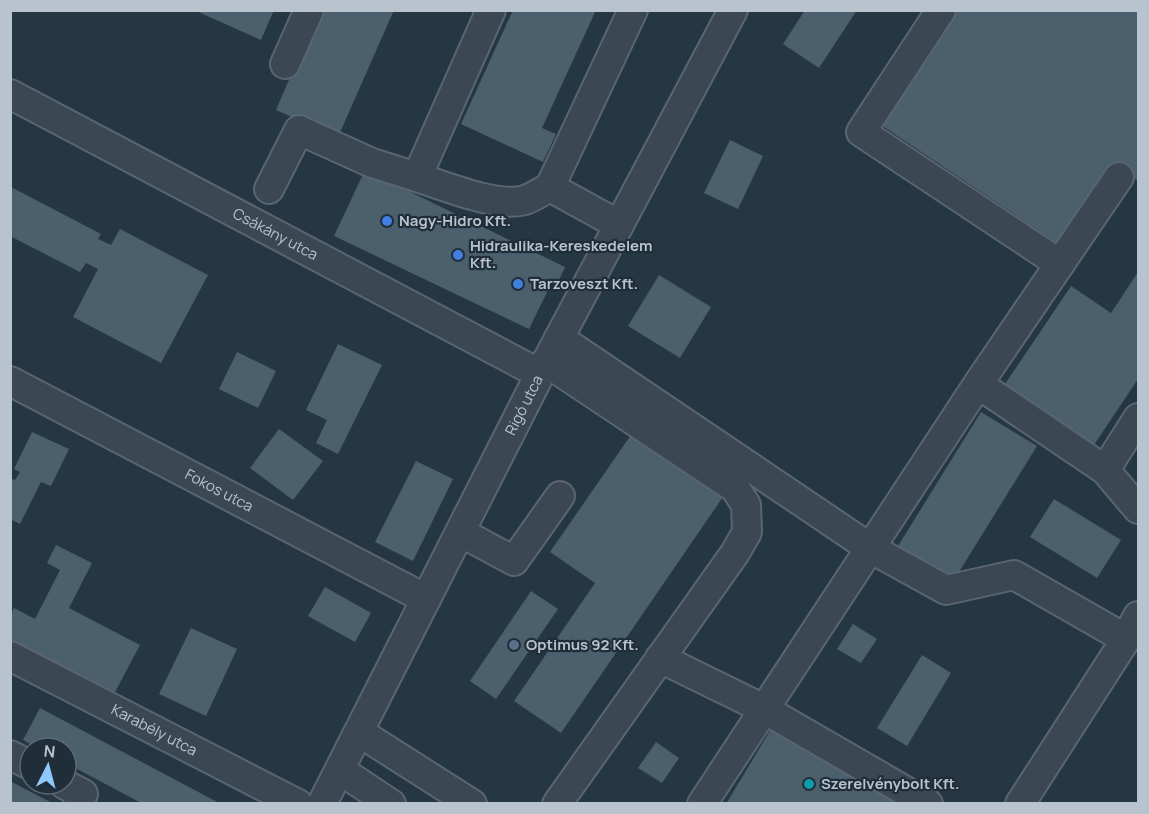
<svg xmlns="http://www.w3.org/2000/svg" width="1149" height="814" font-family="Manrope,sans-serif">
<rect width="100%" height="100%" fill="#263744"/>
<!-- building -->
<g fill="#4c5f6c">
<polygon points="194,10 274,10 261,40"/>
<polygon points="319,10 394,10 338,137 276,110"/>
<polygon points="513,10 596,10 542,128 556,134 543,162 461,124"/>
<polygon points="805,10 857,10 819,68 783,44"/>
<polygon points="954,10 1138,10 1138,181 1114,164 1060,245 878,123"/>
<polygon points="730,140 763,156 738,209 704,193"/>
<polygon points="365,170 565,267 557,285 552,282 529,329 334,236"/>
<polygon points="11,187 101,234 98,239 111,245 120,229 208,275 161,363 73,317 98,269 86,263 80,272 10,236"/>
<polygon points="1138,272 1138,379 1090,451 1073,439 1077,433 1005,384 1071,286 1111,313"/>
<polygon points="659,275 711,307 680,358 628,326"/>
<polygon points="338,344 382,365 338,454 316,443 327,420 306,410"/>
<polygon points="237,352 276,371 258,408 219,389"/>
<polygon points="981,412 1037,446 954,580 898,546"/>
<polygon points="279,429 323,461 293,500 250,468"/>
<polygon points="32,432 69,449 51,486 41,482 20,524 10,519 10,478 15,480 20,472 14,469"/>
<polygon points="633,432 725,494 561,733 514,701 595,583 550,552"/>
<polygon points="416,461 453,479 413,561 375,542"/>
<polygon points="1054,499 1121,540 1097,578 1030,537"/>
<polygon points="56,545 92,563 69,608 140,645 114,694 10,641 10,615 14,608 35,619 60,570 47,563"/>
<polygon points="325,587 371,613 355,642 308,616"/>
<polygon points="531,591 558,609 496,699 470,681"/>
<polygon points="853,624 877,639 861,663 837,649"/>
<polygon points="191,628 237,649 206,716 159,694"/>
<polygon points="922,655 951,673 907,746 877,728"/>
<polygon points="40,708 221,804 143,804 66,763 66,748 38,748 23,740"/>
<polygon points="771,729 830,765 835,757 911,804 726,804"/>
<polygon points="656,742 679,758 662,783 638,768"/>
<polygon points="10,781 54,804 10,804"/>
</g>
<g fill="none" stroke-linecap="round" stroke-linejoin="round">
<!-- minor casing -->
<g stroke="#596671" stroke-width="32">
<g id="minor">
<path d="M491,10L417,177C444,186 498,208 525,200C534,197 542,191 550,187L633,10"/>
<polyline points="941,10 861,132 1060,264"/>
<polyline points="285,64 309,10"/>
<path id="s1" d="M10,94L540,374"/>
<polyline points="550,187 619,225"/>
<polyline points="269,189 299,130 372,163 417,177"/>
<polyline points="559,338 870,548 946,590 1014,575 1126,639"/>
<polyline points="546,362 735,488 746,505 747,532 735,553 557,804"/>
<path id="s2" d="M10,381L426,599"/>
<polyline points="978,384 1119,177"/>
<polyline points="1105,470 1138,509"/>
<polyline points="460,532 514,561 560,496"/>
<path id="s3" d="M10,656L298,804"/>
<polyline points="660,658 764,709 928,804"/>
<polyline points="359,732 472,804"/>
<polyline points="10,755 30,765"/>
<polyline points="340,770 391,804"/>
<polyline points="64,784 83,794 78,804"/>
<path id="s4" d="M322,804L540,374L733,10"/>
<polyline points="702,804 978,384 1105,470 1138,418"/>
<polyline points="1020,804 1126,639 1138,616"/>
</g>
</g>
<!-- minor -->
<use href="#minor" stroke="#3b4854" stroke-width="28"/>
</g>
<!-- markers -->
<g fill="#3f7fe0" stroke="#1f2e39" stroke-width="2">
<circle cx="387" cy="221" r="6"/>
<circle cx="458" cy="255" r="6"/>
<circle cx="518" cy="284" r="6"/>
</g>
<circle fill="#5c6f8a" stroke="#1f2e39" stroke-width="2" cx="514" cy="645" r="6"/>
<circle fill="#0f9aa8" stroke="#1f2e39" stroke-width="2" cx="809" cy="784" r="6"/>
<g text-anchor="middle" stroke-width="4.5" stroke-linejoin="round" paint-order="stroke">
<!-- poi labels -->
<g font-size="15" font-weight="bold" fill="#b8c3cd" stroke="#1f2e39" text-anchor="start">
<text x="399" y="226">Nagy-Hidro Kft.</text>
<text x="470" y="251">Hidraulika-Kereskedelem<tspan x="470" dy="17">Kft.</tspan></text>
<text x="530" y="289">Tarzoveszt Kft.</text>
<text x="526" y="650">Optimus 92 Kft.</text>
<text x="821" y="789">Szerelvénybolt Kft.</text>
</g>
<!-- street labels -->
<g font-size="15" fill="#b8c3cd" stroke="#1f2e39">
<text dy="5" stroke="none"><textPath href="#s1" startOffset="300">Csákány utca</textPath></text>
<text dy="5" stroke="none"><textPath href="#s4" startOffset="447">Rigó utca</textPath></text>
<text dy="5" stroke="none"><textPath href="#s2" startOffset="236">Fokos utca</textPath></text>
<text dy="5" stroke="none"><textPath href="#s3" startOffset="162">Karabély utca</textPath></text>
</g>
</g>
<!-- border -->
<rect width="1149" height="814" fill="none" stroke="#b8c3cd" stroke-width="24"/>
<!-- north arrow -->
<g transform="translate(48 766) rotate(6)"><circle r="28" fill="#1f2e39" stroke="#5c6a74" stroke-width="1.5"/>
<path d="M0-4.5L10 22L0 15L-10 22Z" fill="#8ec8fc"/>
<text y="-9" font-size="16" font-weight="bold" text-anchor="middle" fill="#b8c3cd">N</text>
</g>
</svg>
